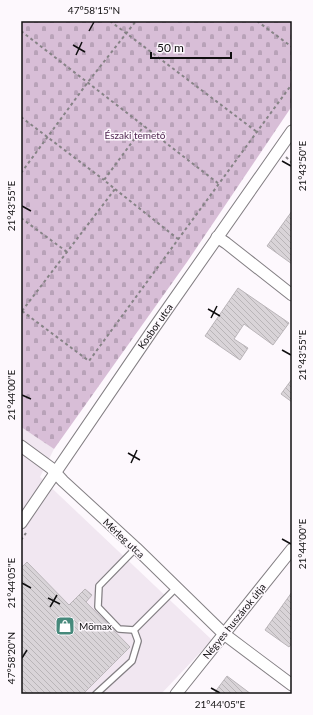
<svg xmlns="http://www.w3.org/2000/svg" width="313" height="715" font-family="Lato,sans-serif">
<defs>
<pattern id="cemetery-stones" width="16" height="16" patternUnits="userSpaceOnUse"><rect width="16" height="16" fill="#d8bed7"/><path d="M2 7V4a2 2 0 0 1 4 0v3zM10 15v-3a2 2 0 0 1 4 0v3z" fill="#b8a2b8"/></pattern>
<pattern id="building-back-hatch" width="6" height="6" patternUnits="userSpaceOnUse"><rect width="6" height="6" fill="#d9d4d8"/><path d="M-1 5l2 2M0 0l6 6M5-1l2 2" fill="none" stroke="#b9b5b8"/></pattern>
</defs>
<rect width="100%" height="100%" fill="#fdf8fd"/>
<!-- built -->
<polygon fill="#f1e7f1" points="21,427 54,449 40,477 212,640 161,694 21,694"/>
<!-- cemetery -->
<polygon fill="url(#cemetery-stones)" points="21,21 292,21 292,106 187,262 54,449 21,427"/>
<!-- building -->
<g fill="url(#building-back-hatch)" stroke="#bab5b9">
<polygon points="292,211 292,264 267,246"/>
<polygon points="238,288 289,323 273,345 244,324 234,339 248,348 240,360 205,336"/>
<polygon points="292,379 292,402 281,394"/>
<polygon points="27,562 69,605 85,589 92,595 86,602 130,647 83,694 21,694 21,568"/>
<polygon points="292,592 292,643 289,647 265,630"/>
<polygon points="227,676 251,694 218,694 215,692"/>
</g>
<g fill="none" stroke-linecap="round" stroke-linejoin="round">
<!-- service casing -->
<g stroke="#837f83" stroke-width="8">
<g id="service">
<polyline points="136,548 99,586 98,607 119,629 134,630 176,588"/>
<polyline points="96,694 132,661 138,641 134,630"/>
</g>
</g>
<!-- minor casing -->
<g stroke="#837f83" stroke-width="13">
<g id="minor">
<polyline points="217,237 226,243 292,295"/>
<polyline points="21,446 51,468 63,481 136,548 224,634 292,685"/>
<polyline points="21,523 154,328 292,131"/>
<polyline points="176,694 292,549"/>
</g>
</g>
<!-- path -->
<g stroke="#868386" stroke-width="2" stroke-dasharray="3 3" stroke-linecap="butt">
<polyline points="110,21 257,132"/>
<polyline points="257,21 292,47"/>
<polyline points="21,31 219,184"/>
<polyline points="21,117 104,180"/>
<polyline points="286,157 292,163"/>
<polyline points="21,173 88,82 136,21"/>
<polyline points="115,189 178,239"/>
<polyline points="21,218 67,252"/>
<polyline points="22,311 89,361 292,84"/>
<polyline points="22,311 115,189 104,180 144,126"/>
<polyline points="21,540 26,533"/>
</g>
<!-- service -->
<use href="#service" stroke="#fff" stroke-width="5.5"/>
<!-- minor -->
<use href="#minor" stroke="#fff" stroke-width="11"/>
</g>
<!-- ticks -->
<path fill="none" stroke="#100f10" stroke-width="1.5" d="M89,31L94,22M73,45L85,52M76,55L82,42M282,161L291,166M22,206L31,211M208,309L220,316M211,318L217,306M282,350L291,355M22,395L31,399M128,453L140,460M131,463L137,450M282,539L291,544M22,583L31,588M48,598L60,604M50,607L57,595M22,658L27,650M211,688L220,693"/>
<!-- icons -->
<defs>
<g id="shop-square" transform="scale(1)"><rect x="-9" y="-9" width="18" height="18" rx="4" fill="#46897b" stroke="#fdf8fd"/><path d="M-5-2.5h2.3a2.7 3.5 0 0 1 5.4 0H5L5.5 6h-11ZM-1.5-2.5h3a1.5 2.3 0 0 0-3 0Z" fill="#fff"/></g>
</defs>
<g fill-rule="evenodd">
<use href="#shop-square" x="65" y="626"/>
</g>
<g text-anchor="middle" stroke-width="3" stroke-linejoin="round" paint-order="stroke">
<!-- park labels -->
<g font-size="10" fill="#502651" stroke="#fdf8fd">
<text x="135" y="139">Északi temető</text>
</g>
<!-- street labels -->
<g font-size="10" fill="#100f10" stroke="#fdf8fd">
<text transform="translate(155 326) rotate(-55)" y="4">Kosbor utca</text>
<text transform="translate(124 538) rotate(43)" y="4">Mérleg utca</text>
<text transform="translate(234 621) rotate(-51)" y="4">Négyes huszárok útja</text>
</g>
<!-- poi labels -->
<g font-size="10" fill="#100f10" stroke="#fdf8fd" text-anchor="start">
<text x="79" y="630">Mömax</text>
</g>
</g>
<!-- border -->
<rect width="313" height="715" fill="none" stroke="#fdf8fd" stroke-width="44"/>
<!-- scale -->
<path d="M151 52v6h80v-6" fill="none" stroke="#100f10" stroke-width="2"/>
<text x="157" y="52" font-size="12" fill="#100f10" stroke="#fdf8fd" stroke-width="3" paint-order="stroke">50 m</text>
<rect x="22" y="22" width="269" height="671" fill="none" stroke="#100f10" stroke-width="1.5"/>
<g font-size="10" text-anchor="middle" fill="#100f10">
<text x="94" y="14">47°58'15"N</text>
<text transform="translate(302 166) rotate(-90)" y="4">21°43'50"E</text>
<text transform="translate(11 206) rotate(-90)" y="4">21°43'55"E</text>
<text transform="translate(302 355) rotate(-90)" y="4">21°43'55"E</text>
<text transform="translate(11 395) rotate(-90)" y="4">21°44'00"E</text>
<text transform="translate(302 544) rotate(-90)" y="4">21°44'00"E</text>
<text transform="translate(11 583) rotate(-90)" y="4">21°44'05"E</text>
<text transform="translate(11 658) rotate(-90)" y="4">47°58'20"N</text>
<text x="220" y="708">21°44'05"E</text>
</g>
</svg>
